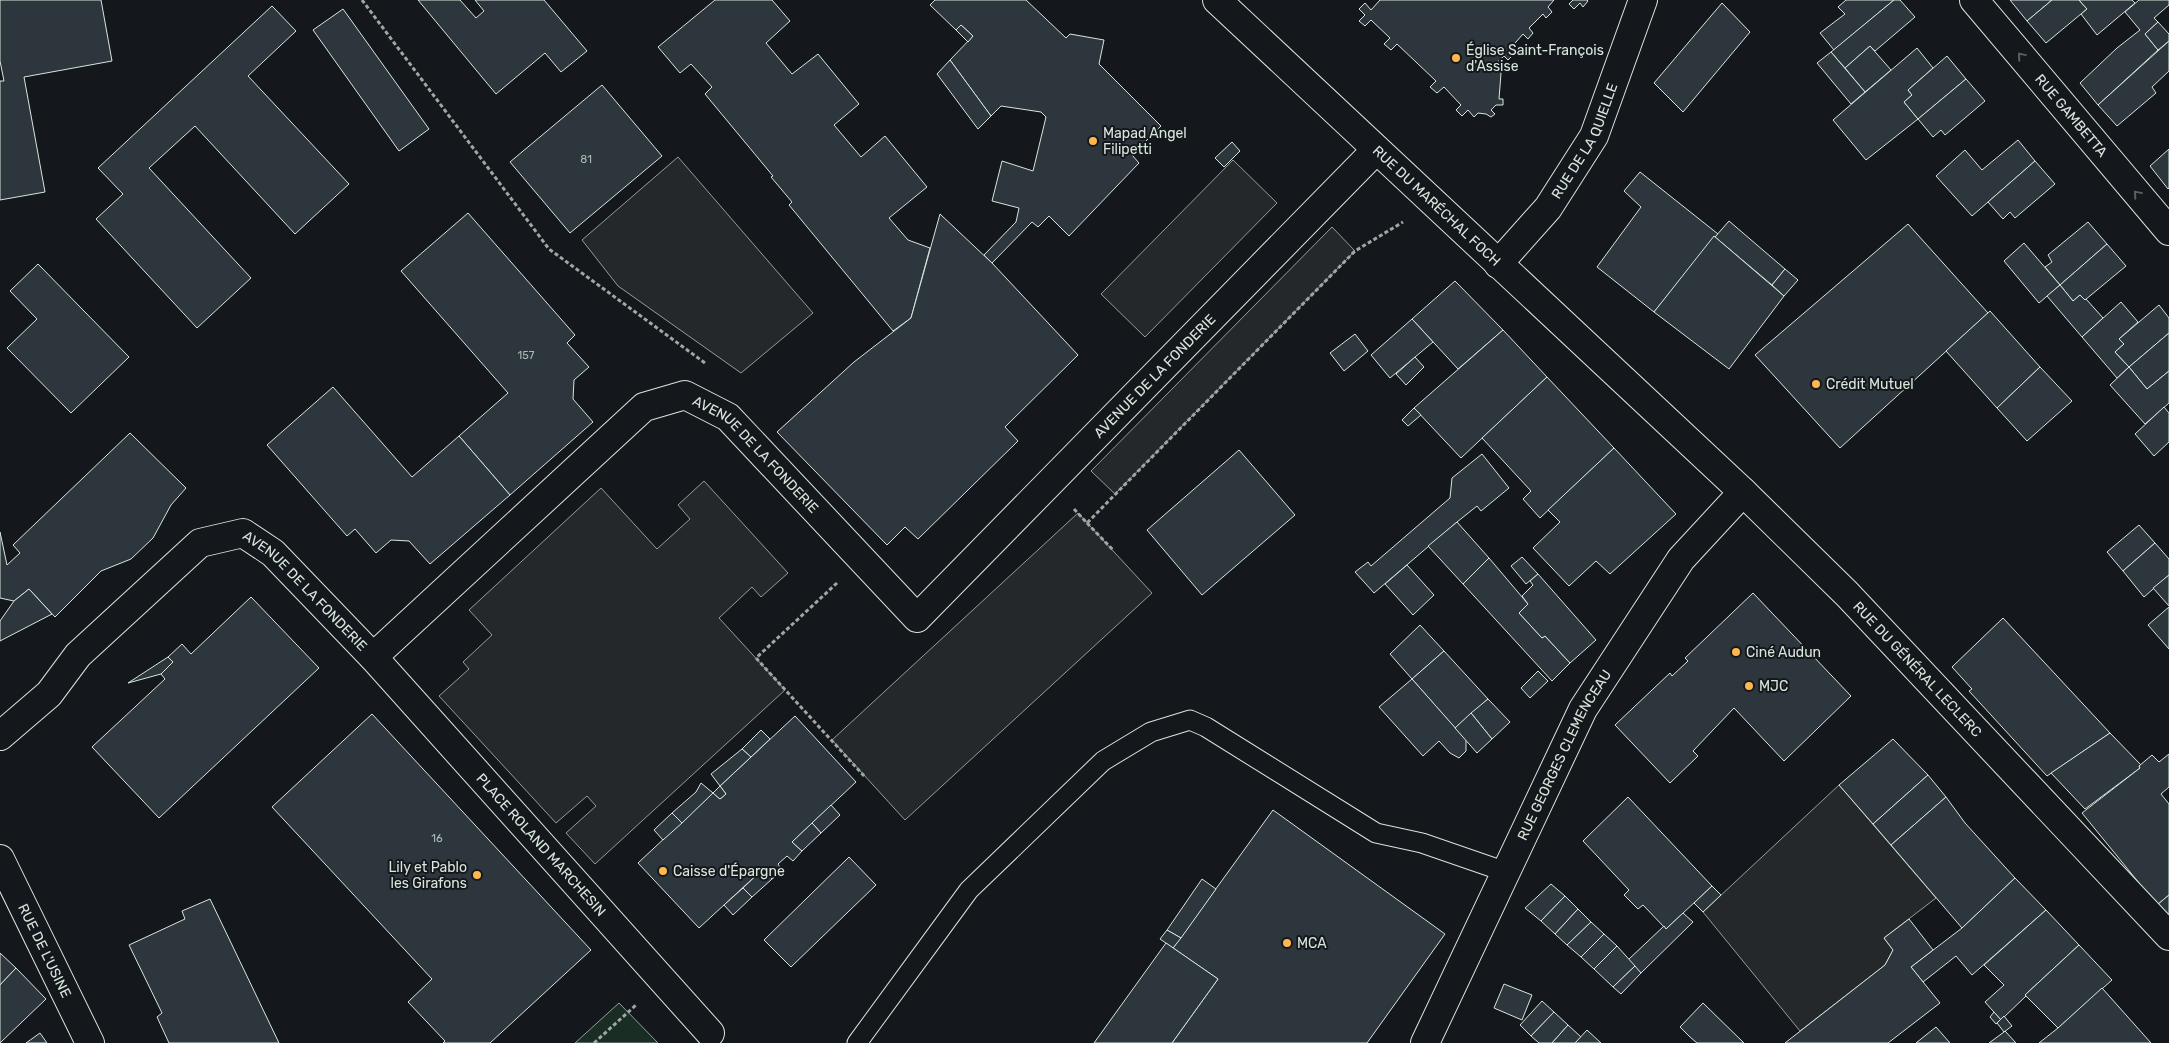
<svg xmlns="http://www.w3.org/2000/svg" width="2169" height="1043" font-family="Rubik,sans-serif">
<rect width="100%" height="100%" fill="#14181c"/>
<!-- green -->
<polygon fill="#1a2d24" stroke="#939e99" points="619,1003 658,1043 575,1043"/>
<!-- parking -->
<g fill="#24282b" stroke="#939e99">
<polygon points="678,157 813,313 741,373 618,286 582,240"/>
<polygon points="1233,160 1277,203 1145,337 1101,294"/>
<polygon points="1332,227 1355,251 1115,494 1091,471"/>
<polygon points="704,481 788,573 761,597 752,587 719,618 785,690 595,864 566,833 596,806 587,796 556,823 439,696 469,669 463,662 492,635 469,610 601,488 657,549 690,519 678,505"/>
<polygon points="1078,513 1152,593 905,820 832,740"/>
<polygon points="1839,785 1936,898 1884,938 1893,950 1885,965 1800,1031 1703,912"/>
</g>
<!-- building -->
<g fill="#2c363c" stroke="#d8e6dc">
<polygon points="0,0 101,0 112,61 24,77 45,192 0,200 0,81 4,81 0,61"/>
<polygon points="418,0 460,0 476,18 484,11 475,0 544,0 587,51 561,72 545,53 496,94"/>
<polygon points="715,0 772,0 790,21 766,43 792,74 818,54 859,104 834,125 861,157 885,136 927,187 889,218 908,240 930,248 911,318 893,331 789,205 792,202 771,177 773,176 705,94 712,87 691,64 680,73 658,47"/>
<polygon points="935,0 1026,0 1066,38 1070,34 1104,40 1099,64 1161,126 1132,155 1139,163 1069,236 1049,216 1038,227 1032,222 992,263 984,255 1016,222 1019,208 992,201 1002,161 1033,171 1046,117 1041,112 1001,106 991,116 950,60 973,36 961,25 956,30 930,5"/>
<polygon points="1380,0 1554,0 1548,7 1552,12 1546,18 1543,14 1529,28 1533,33 1528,39 1523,34 1509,50 1513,55 1508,60 1504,56 1494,65 1501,73 1499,99 1503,99 1503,105 1496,105 1491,110 1495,114 1491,117 1486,114 1478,113 1474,117 1468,110 1462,116 1456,110 1461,105 1444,87 1437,93 1430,87 1436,81 1397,44 1391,50 1384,44 1390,38 1371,20 1365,26 1359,21 1365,15 1359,9 1365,3 1371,10"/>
<polygon points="1573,0 1587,0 1588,1 1583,7 1580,3 1574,9 1569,4"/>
<polygon points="1846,0 1894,0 1834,50 1820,33 1845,14 1838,7"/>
<polygon points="1894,0 1900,0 1915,17 1875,51 1870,46 1845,68 1831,52"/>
<polygon points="2010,0 2052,0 2027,21"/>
<polygon points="2052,0 2079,0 2087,9 2046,43 2027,21"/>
<polygon points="2079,0 2132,0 2135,3 2097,35 2081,14 2087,9"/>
<polygon points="2139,0 2169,0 2169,5 2154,18 2158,22 2145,34 2158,50 2098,105 2080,83 2117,48 2140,30 2125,12"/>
<polygon points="1722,3 1750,32 1683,112 1654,83"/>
<polygon points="272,6 296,31 248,76 349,184 295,234 195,126 149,168 251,278 197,328 96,219 123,194 98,168"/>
<polygon points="343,9 429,129 399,151 313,30"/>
<polygon points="2158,22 2169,34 2169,41 2158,50 2145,34"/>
<polygon points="961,25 973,36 968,42 956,30"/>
<polygon points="2169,41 2169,71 2152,87 2156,93 2117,126 2098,105"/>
<polygon points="1870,46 1891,70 1865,92 1845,68"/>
<polygon points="1917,48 1933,68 1908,90 1912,95 1904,102 1918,119 1866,160 1833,120"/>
<polygon points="1831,52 1865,92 1851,104 1817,63"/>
<polygon points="1947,56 1966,79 1918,119 1904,102 1912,95 1908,90"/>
<polygon points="950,60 991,116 978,129 937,74"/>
<polygon points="1966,79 1985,101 1945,135 1941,130 1933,137 1918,119"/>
<polygon points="602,85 662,156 570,233 510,162"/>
<polygon points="2018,140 2035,161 1972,216 1936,176 1965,150 1982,170"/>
<polygon points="1232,142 1240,151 1224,167 1215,158"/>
<polygon points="2169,149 2169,188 2168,189 2150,166"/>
<polygon points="2035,161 2055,184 2015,218 2010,212 2003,219 1988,202"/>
<polygon points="1640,172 1718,234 1654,312 1597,267 1641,207 1624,191"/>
<polygon points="468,213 575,335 567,343 589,367 574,380 573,399 593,422 510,495 459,436 508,393 401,271"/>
<polygon points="940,214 992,263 1078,355 1005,427 1018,441 918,539 905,527 887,545 777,432 854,362 911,318"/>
<polygon points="1729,221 1785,269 1772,285 1715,237"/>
<polygon points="2088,222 2107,244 2060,285 2045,267 2052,262 2048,255"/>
<polygon points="1908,224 1988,313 1840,448 1755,355"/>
<polygon points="1714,236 1784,296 1729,369 1654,312"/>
<polygon points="2024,243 2060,285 2039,303 2004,261"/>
<polygon points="2107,244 2126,266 2085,300 2080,295 2073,301 2060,285"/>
<polygon points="38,264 129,357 71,413 7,348 37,319 10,291"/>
<polygon points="1785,269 1798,280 1784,296 1772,285"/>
<polygon points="1455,281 1503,330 1458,369 1412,319"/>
<polygon points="2060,285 2073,301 2080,295 2085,300 2086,299 2103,318 2082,337 2047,296"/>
<polygon points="2121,302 2138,322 2119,339 2124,344 2115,352 2129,367 2117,378 2082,337"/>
<polygon points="2159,305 2169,318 2169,333 2129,367 2115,352 2124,344 2119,339"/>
<polygon points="1990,311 2040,367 1997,408 1946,351"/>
<polygon points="1412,319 1433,342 1390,378 1371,355"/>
<polygon points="1503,330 1547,377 1461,458 1414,408"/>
<polygon points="2169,333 2169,371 2147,389 2129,367"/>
<polygon points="1355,334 1368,351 1344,371 1330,353"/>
<polygon points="1415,357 1424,367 1406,385 1396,374"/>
<polygon points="2040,367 2072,401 2027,441 1997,408"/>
<polygon points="2129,367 2147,389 2169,371 2169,403 2145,424 2110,385"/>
<polygon points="1547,377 1614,448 1540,518 1523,499 1531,491 1482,438"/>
<polygon points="333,387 412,477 459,436 510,495 430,564 409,541 391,540 376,553 355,529 347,536 267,445"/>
<polygon points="2164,407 2169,413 2169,442 2154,456 2135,434"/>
<polygon points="1414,408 1421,415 1408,426 1402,420"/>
<polygon points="130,433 186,488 171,505 153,538 131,559 101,571 55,617 29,589 14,601 0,598 0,532 7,565 20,553 13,545"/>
<polygon points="1614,448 1676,514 1610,574 1596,561 1569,586 1533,548 1560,522 1548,510"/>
<polygon points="1239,450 1295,515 1202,595 1147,530"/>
<polygon points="1482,454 1509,488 1481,511 1477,506 1457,522 1374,593 1355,572 1368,562 1371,566 1450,498 1452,478"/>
<polygon points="1457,522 1489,558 1463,584 1428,546"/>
<polygon points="2139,525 2155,543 2123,571 2107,552"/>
<polygon points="2155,543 2169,559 2169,575 2144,597 2123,571"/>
<polygon points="1522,557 1538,574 1526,584 1511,566"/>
<polygon points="1489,558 1528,604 1519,613 1542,638 1545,636 1570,663 1552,681 1463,584"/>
<polygon points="1407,565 1434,595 1413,615 1385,584"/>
<polygon points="1538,574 1596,640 1570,663 1545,636 1542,638 1519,613 1528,604 1522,596 1533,585 1530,581"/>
<polygon points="2169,575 2169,606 2153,588"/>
<polygon points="29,589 52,614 0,641 0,621 14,601"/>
<polygon points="1753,593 1851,696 1784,761 1734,708 1693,751 1698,756 1670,783 1615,725 1670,673 1672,676 1688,661 1685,658"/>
<polygon points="251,597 319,668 159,818 92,747 165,679 161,674 173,662 168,657 182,644 191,654"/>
<polygon points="2169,607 2169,649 2148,625"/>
<polygon points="2003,618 2110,733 2047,776 1969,691 1972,689 1952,667"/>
<polygon points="1420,625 1444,651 1412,679 1390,654"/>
<polygon points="1444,651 1488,699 1455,728 1412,679"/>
<polygon points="168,657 173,662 161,674 128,683"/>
<polygon points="1538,671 1548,681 1530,698 1521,688"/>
<polygon points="1412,679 1466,740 1466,751 1459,758 1450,753 1439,741 1423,756 1379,707"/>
<polygon points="1488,699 1510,722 1492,739 1471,713"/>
<polygon points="1471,713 1492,739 1477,753 1455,728"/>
<polygon points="372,714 591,950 490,1043 443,1043 445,1041 408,1002 432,979 272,807"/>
<polygon points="795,716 856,782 792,842 802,851 793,861 787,856 778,864 782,871 772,879 763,869 699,928 638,863 713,793 720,799 726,794 720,786"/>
<polygon points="761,730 770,739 751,757 742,749"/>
<polygon points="2110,733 2141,765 2139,766 2140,768 2085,809 2051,773"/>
<polygon points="1893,739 1928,775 1873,824 1839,785"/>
<polygon points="742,749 751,757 720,786 711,774"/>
<polygon points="2169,754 2169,787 2161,794 2169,804 2169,895 2157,905 2082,813 2140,768 2139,766 2152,755 2159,762"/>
<polygon points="1928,775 1946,797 1891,845 1873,824"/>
<polygon points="701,783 713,793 682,823 672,813 696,792"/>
<polygon points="720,786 726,794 720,799 713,793"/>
<polygon points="1628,797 1712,886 1666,929 1643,905 1638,909 1624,895 1629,890 1583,841"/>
<polygon points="1946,797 1965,823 2015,878 1962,928 1891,845"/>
<polygon points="831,805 840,815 821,833 812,823"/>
<polygon points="1273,810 1445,934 1367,1043 1172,1043 1218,979 1173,948"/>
<polygon points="672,813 682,823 663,840 654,830"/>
<polygon points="812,823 821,833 802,851 792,842"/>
<polygon points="849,857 876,885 791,967 764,940"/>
<polygon points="763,869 772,879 752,897 743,888"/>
<polygon points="2015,878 2046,910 1972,975 1956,956 1923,982 1911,967 1962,928"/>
<polygon points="1202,879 1216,889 1181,938 1167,930"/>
<polygon points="1551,884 1565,896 1541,921 1525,908"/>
<polygon points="1712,886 1721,895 1703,912 1694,903"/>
<polygon points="743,888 752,897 733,915 724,905"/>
<polygon points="2169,895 2169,917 2157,905"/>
<polygon points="1565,896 1578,909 1555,934 1541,921"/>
<polygon points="210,899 279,1043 169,1043 157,1017 162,1013 129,945 185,919 182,911"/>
<polygon points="1578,909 1591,922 1567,945 1555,934"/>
<polygon points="2046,910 2079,945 2025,995 2026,996 2001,1020 1985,1002 2004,985 1984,965"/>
<polygon points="1683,913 1693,922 1641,973 1628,960 1664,926 1666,929"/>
<polygon points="1909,919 1933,950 1911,967 1940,1003 1888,1043 1785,1043 1885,965 1893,950 1884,938"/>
<polygon points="1591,922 1604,934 1581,957 1567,945"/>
<polygon points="1167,930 1181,938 1173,948 1160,939"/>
<polygon points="1604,934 1617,946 1594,969 1581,957"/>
<polygon points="1166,943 1218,979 1172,1043 1094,1043"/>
<polygon points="2079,945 2112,980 2058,1028 2025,995"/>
<polygon points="1617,946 1635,966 1613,987 1594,969"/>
<polygon points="0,953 16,968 0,985"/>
<polygon points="1635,966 1641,973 1621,994 1613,987"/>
<polygon points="16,968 46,999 0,1043 0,985"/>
<polygon points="1504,984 1532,995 1522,1020 1494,1008"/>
<polygon points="2102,988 2151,1043 2039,1043 2058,1028"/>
<polygon points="1542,1001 1554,1012 1531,1036 1520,1025"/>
<polygon points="1703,1003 1744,1043 1697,1043 1690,1037 1680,1027"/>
<polygon points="1554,1012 1568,1025 1552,1043 1539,1043 1531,1036"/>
<polygon points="1994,1012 2001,1020 1996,1024 1990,1017"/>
<polygon points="2004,1016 2012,1026 2004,1032 1997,1023"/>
<polygon points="1568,1025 1581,1037 1575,1043 1552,1043"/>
<polygon points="1936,1027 1950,1043 1916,1043"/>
<polygon points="1587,1030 1601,1043 1575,1043"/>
<polygon points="2005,1031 2016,1043 1989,1043 2004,1032"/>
<polygon points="40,1033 47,1043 26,1043"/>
</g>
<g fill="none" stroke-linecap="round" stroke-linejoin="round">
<!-- service casing -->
<g stroke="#d8e6dc" stroke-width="21">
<polyline id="service" points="857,1043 969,890 1103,761 1151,732 1190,720 1206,727 1376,833 1422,843 1506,872"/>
</g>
<!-- minor casing -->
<g stroke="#d8e6dc" stroke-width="30">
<g id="minor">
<path id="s1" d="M1974,0L2169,231"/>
<path id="s2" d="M1498,264L1548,208L1594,136L1643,0"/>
<path id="s3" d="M373,657L710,1033"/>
<path id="s4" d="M0,736L49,694L78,655L200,543L243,533L273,553L373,657L644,407L685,395L728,417L917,618L1376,150"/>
<path id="s5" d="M0,859L90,1043"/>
</g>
</g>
<!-- secondary casing -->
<g stroke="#d8e6dc" stroke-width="30">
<g id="secondary">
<path id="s6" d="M1425,1043L1583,709L1681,559L1743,492"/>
</g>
</g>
<!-- primary casing -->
<g stroke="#d8e6dc" stroke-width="30">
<g id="primary">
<path id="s7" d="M1217,0L1743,492L1847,594L2169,936"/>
</g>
</g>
<!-- path -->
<g stroke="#9da8a2" stroke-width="3" stroke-dasharray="4 2.5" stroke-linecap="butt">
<polyline points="362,0 549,249 705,363"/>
<polyline points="1074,509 1087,523 1355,251 1403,222"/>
<polyline points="1087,523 1113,550"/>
<polyline points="837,583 756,658 865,777"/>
<polyline points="594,1043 636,1005"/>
</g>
<!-- service -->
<use href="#service" stroke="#14181c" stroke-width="19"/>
<!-- minor -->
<use href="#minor" stroke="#14181c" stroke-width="28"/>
<!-- secondary -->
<use href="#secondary" stroke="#14181c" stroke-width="28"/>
<!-- primary -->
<use href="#primary" stroke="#14181c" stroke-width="28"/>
</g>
<!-- one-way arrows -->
<defs><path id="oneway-chevron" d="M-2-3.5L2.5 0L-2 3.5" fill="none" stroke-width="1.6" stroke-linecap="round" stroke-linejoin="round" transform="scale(1.25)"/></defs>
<g stroke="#59605f">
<use href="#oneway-chevron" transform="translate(2021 56) rotate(-130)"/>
<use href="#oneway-chevron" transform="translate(2137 194) rotate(-130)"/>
</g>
<!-- markers -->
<g fill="#ffb74d" stroke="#14181c" stroke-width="2">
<circle cx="1456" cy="58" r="5"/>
<circle cx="1093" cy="141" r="5"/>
<circle cx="1816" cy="384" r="5"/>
<circle cx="1736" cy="652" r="5"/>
<circle cx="1749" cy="686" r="5"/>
<circle cx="663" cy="871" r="5"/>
<circle cx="477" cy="875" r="5"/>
<circle cx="1287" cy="943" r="5"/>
</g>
<g text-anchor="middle" stroke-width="4" stroke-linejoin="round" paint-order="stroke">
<!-- number labels -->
<g font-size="11" fill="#adbab4">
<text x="586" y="163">81</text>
<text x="526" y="359">157</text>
<text x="437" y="842">16</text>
</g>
<!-- poi labels -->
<g font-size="14" fill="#d8e6dc" stroke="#14181c" text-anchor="start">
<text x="1466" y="55">Église Saint-François<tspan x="1466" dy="16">d'Assise</tspan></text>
<text x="1103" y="138">Mapad Angel<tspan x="1103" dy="16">Filipetti</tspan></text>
<text x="1826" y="389">Crédit Mutuel</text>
<text x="1746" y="657">Ciné Audun</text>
<text x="1759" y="691">MJC</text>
<text x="467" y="872" text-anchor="end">Lily et Pablo<tspan x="467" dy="16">les Girafons</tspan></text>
<text x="673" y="876">Caisse d'Épargne</text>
<text x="1297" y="948">MCA</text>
</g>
<!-- street labels -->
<g font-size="14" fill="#d8e6dc" stroke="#14181c">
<text dy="5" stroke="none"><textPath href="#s1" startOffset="151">RUE GAMBETTA</textPath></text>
<text dy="5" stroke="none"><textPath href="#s2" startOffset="152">RUE DE LA QUIELLE</textPath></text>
<text dy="5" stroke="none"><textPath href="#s7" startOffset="301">RUE DU MARÉCHAL FOCH</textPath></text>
<text dy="5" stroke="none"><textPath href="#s4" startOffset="1578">AVENUE DE LA FONDERIE</textPath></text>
<text dy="5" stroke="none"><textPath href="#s4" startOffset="1008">AVENUE DE LA FONDERIE</textPath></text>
<text dy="5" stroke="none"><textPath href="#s4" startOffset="408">AVENUE DE LA FONDERIE</textPath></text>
<text dy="5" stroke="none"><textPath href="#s7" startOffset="969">RUE DU GÉNÉRAL LECLERC</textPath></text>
<text dy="5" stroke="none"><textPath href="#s6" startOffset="320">RUE GEORGES CLEMENCEAU</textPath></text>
<text dy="5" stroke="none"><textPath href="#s3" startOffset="252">PLACE ROLAND MARCHESIN</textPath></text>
<text dy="5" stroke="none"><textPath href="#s5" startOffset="102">RUE DE L'USINE</textPath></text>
</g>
</g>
</svg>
